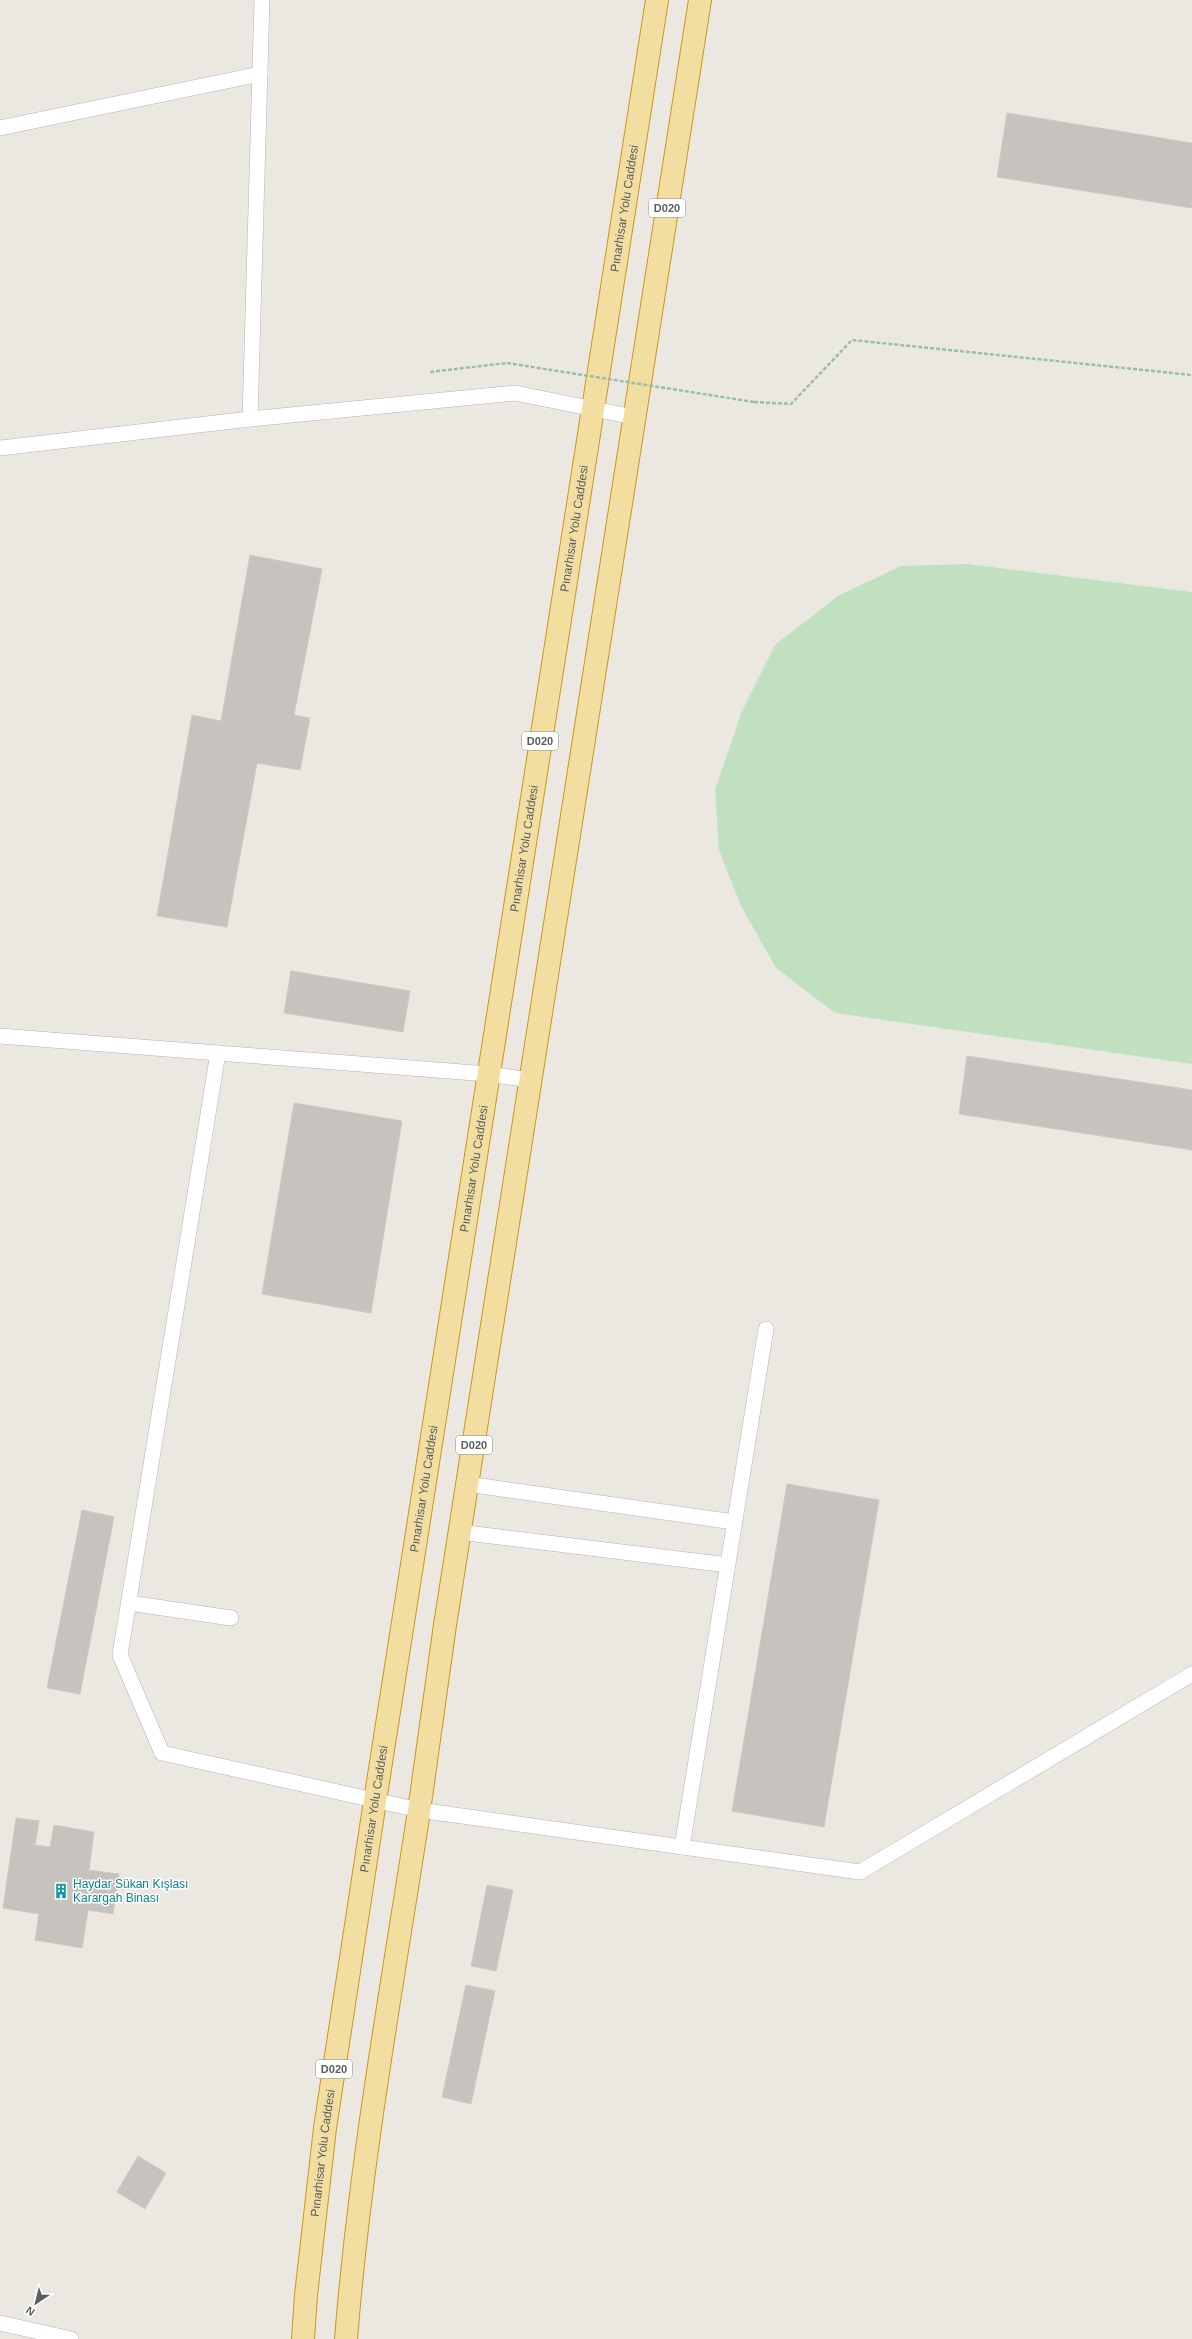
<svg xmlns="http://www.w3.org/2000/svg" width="1192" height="2339" font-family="Helvetica,sans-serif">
<rect width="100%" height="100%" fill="#ebe8e1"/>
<!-- green -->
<polygon fill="#c1e0c0" points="968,564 1192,592 1192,1064 835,1013 776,968 741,906 719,850 715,790 742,711 775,645 838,596 901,566"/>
<!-- building -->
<g fill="#c6c3be" stroke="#cfcac0">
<polygon points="1007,113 1192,143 1192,208 997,177"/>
<polygon points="250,555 322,569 294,715 310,718 300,770 257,763 227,927 157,916 192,715 221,721"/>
<polygon points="291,971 410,991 403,1032 284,1013"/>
<polygon points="967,1056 1192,1090 1192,1150 959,1114"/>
<polygon points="294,1103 402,1121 371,1313 262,1294"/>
<polygon points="787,1484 879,1500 824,1827 732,1811"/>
<polygon points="82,1510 114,1517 80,1694 47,1688"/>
<polygon points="16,1818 39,1821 35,1845 50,1847 54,1825 94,1832 89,1870 119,1874 113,1914 88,1910 82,1948 35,1940 39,1914 3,1908"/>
<polygon points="487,1885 513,1890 496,1971 471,1966"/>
<polygon points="466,1985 495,1991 471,2104 442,2097"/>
<polygon points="138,2156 166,2173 145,2209 117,2192"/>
</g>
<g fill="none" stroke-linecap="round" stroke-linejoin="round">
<!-- service casing -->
<g stroke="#b2b4b7" stroke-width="16">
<g id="service">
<polyline points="0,128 260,74"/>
<polyline points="250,419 262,0"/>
<polyline points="0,448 250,419 515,393 634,417"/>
<polyline points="0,1036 488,1074 530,1080"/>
<polyline points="218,1053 120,1655 162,1753 419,1810 860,1872 1192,1674"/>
<polyline points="467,1484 734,1522"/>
<polyline points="459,1532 728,1565"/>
<polyline points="129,1603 231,1618"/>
<polyline points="682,1847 766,1329"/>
<polyline points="0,2323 71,2339"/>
</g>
</g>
<!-- trunk casing -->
<g stroke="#d39319" stroke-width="24">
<g id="trunk">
<path id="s1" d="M303,2339L306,2295L325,2128L375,1801L657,0"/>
<path d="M346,2339C360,2162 392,1987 419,1811C428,1749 436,1687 445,1625L700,0"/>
</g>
</g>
<!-- path -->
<g stroke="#9ac0a4" stroke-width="2.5" stroke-dasharray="4 2" stroke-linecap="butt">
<polyline points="430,372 507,363"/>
<polyline points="754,402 791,404 852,340 1192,375"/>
</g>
<!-- service -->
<use href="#service" stroke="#fff" stroke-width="15"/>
<!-- trunk -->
<use href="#trunk" stroke="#f2dea0" stroke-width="22"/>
<!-- path-bridge -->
<polyline stroke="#9ac0a4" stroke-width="2.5" stroke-dasharray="4 2" stroke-linecap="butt" points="507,363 754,402"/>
</g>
<!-- icons -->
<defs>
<g id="building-bare" transform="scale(1.2)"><path d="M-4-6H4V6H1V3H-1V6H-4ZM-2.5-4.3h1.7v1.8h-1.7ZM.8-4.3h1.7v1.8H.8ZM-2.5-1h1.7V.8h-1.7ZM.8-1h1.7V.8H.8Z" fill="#0f9aa8" stroke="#fff" stroke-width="2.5" paint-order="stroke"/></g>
</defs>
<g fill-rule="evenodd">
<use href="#building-bare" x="61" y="1891"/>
</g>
<g text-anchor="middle" stroke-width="3" stroke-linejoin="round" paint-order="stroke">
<!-- shield labels -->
<g fill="#fff" stroke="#8c8e90" stroke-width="1">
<rect x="649" y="199" width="36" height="18" rx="3"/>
<rect x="522" y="732" width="36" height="18" rx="3"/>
<rect x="456" y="1436" width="36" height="18" rx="3"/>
<rect x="316" y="2060" width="36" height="18" rx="3"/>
</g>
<g font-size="11" font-weight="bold" fill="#5a5d60">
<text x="667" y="212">D020</text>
<text x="540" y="745">D020</text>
<text x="474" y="1449">D020</text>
<text x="334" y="2073">D020</text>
</g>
<!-- street labels -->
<g font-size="12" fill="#5a5d60" stroke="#fff">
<text dy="4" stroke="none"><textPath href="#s1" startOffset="2155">Pınarhisar Yolu Caddesi</textPath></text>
<text dy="4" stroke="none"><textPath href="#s1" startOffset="1831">Pınarhisar Yolu Caddesi</textPath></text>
<text dy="4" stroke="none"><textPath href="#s1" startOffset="1507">Pınarhisar Yolu Caddesi</textPath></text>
<text dy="4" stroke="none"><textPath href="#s1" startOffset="1183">Pınarhisar Yolu Caddesi</textPath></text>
<text dy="4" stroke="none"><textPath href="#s1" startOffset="859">Pınarhisar Yolu Caddesi</textPath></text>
<text dy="4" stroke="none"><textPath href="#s1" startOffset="535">Pınarhisar Yolu Caddesi</textPath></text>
<text dy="4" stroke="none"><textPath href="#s1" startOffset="187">Pınarhisar Yolu Caddesi</textPath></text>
</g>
<!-- culture labels -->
<g font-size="12" fill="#0d838f" stroke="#fff" text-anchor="start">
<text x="73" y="1888">Haydar Sükan Kışlası<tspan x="73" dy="14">Karargah Binası</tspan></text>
</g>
</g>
<!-- north arrow -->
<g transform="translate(36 2303) rotate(215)" stroke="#ffffff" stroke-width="3" paint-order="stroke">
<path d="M0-3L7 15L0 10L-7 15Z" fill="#5a5d60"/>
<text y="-6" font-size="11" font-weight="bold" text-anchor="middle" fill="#5a5d60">N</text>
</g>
</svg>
